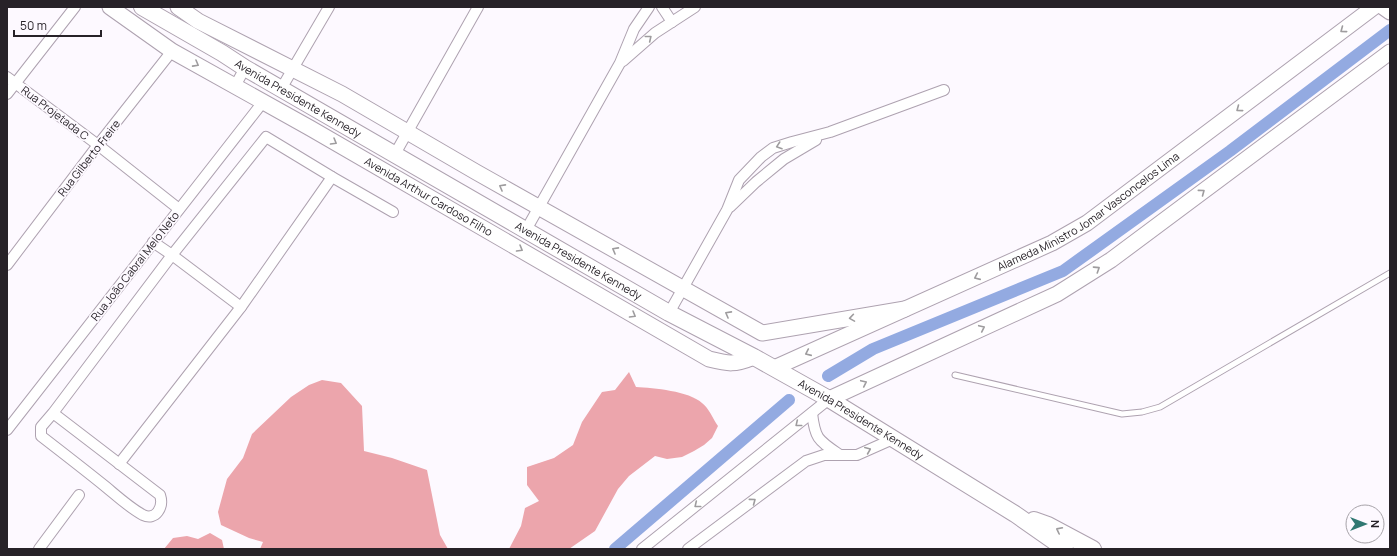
<svg xmlns="http://www.w3.org/2000/svg" width="1397" height="556" font-family="Manrope,sans-serif">
<rect width="100%" height="100%" fill="#fdf9ff"/>
<!-- forest -->
<g fill="#eca5ac">
<path d="M629,372L636,387C654,388 689,391 702,403C709,408 713,419 718,426L712,438L704,445L694,451L682,457L667,459L655,456L629,476L618,489L595,531L569,549H509L521,526L525,508L539,501L527,485V467L554,458L573,445L582,422L602,392L615,390Z"/>
<polygon points="322,380 341,383 362,406 364,451 392,458 427,470 440,535 448,549 260,549 263,542 249,538 221,525 218,512 227,479 243,458 252,434 291,397 309,385"/>
<polygon points="210,533 222,540 224,549 164,549 173,538 187,536 198,539"/>
</g>
<g fill="none" stroke-linecap="round" stroke-linejoin="round">
<!-- canal -->
<g stroke="#93aae1" stroke-width="12">
<polyline points="828,376 873,349 1063,271 1230,151 1390,30"/>
<polyline points="615,549 789,400"/>
</g>
<!-- service casing -->
<g stroke="#aea2b0" stroke-width="7">
<polyline id="service" points="955,375 1122,414 1142,412 1160,407 1390,273"/>
</g>
<!-- minor casing -->
<g stroke="#aea2b0" stroke-width="12">
<g id="minor">
<polyline points="662,7 672,22"/>
<polyline points="623,61 655,33 695,7"/>
<polyline points="7,77 98,145 179,209"/>
<polyline points="235,86 245,68"/>
<polyline points="281,89 329,7"/>
<polyline points="7,94 75,7"/>
<polyline points="395,154 478,7"/>
<polyline points="730,207 756,182 784,159 816,140"/>
<polyline points="526,230 620,63 634,29 649,7"/>
<polyline points="153,242 172,255 241,307"/>
<polyline points="7,265 98,145 172,51"/>
<polyline points="669,313 727,210 739,180 761,157 773,148 792,142 830,132 944,90"/>
<path d="M53,413L41,427V436C63,453 85,470 106,487C118,497 130,508 143,515C156,521 164,507 160,495L53,413L172,255L266,137L332,177L393,212"/>
<path d="M812,413C815,439 818,440 840,455"/>
<polyline points="7,430 263,102"/>
<polyline points="119,464 241,307 332,177"/>
<polyline points="39,549 79,495"/>
<polyline points="642,549 829,399"/>
<polyline points="688,549 806,461 824,455 857,455 893,439"/>
</g>
</g>
<!-- secondary casing -->
<g stroke="#aea2b0" stroke-width="17">
<g id="secondary">
<path id="s1" d="M110,7L172,51L310,128L709,359C729,364 734,365 754,357"/>
<polyline points="178,7 198,21 342,94 476,172 762,333 905,309"/>
<polyline points="1383,7 1390,12"/>
<path id="s2" d="M774,368L1052,243L1087,223L1374,7"/>
<polyline points="829,399 1057,294 1111,260 1390,52"/>
</g>
</g>
<!-- primary casing -->
<g stroke="#aea2b0" stroke-width="18">
<g id="primary">
<path id="s3" d="M142,7L222,53L245,68L669,313L754,357L829,399L1015,514L1065,549"/>
<polyline points="1034,520 1048,525 1093,549"/>
</g>
</g>
<!-- service -->
<use href="#service" stroke="#fff" stroke-width="5"/>
<!-- minor -->
<use href="#minor" stroke="#fff" stroke-width="10"/>
<!-- secondary -->
<use href="#secondary" stroke="#fff" stroke-width="15"/>
<!-- primary -->
<use href="#primary" stroke="#fff" stroke-width="16"/>
</g>
<!-- one-way arrows -->
<defs><path id="oneway-chevron" d="M-2-3.5L2.5 0L-2 3.5" fill="none" stroke-width="1.6" stroke-linecap="round" stroke-linejoin="round"/></defs>
<g stroke="#9e9c9e">
<use href="#oneway-chevron" transform="translate(1343 30) rotate(143)"/>
<use href="#oneway-chevron" transform="translate(649 38) rotate(-39)"/>
<use href="#oneway-chevron" transform="translate(196 64) rotate(29)"/>
<use href="#oneway-chevron" transform="translate(1239 109) rotate(143)"/>
<use href="#oneway-chevron" transform="translate(334 142) rotate(30)"/>
<use href="#oneway-chevron" transform="translate(779 146) rotate(161)"/>
<use href="#oneway-chevron" transform="translate(502 187) rotate(-151)"/>
<use href="#oneway-chevron" transform="translate(1202 192) rotate(-37)"/>
<use href="#oneway-chevron" transform="translate(520 249) rotate(30)"/>
<use href="#oneway-chevron" transform="translate(615 250) rotate(-151)"/>
<use href="#oneway-chevron" transform="translate(1097 269) rotate(-33)"/>
<use href="#oneway-chevron" transform="translate(977 277) rotate(156)"/>
<use href="#oneway-chevron" transform="translate(728 314) rotate(-151)"/>
<use href="#oneway-chevron" transform="translate(633 315) rotate(30)"/>
<use href="#oneway-chevron" transform="translate(852 318) rotate(171)"/>
<use href="#oneway-chevron" transform="translate(982 328) rotate(-25)"/>
<use href="#oneway-chevron" transform="translate(808 353) rotate(156)"/>
<use href="#oneway-chevron" transform="translate(864 383) rotate(-25)"/>
<use href="#oneway-chevron" transform="translate(798 424) rotate(141)"/>
<use href="#oneway-chevron" transform="translate(868 450) rotate(-23)"/>
<use href="#oneway-chevron" transform="translate(753 501) rotate(-37)"/>
<use href="#oneway-chevron" transform="translate(697 505) rotate(141)"/>
<use href="#oneway-chevron" transform="translate(1059 530) rotate(-153)"/>
</g>
<g text-anchor="middle" stroke-width="3.5" stroke-linejoin="round" paint-order="stroke">
<!-- street labels -->
<g font-size="11" fill="#272228" stroke="#fdf9ff">
<text dy="4" stroke="none"><textPath href="#s3" startOffset="181">Avenida Presidente Kennedy</textPath></text>
<text transform="translate(55 113) rotate(37)" y="4">Rua Projetada C</text>
<text transform="translate(89 158) rotate(-52)" y="4">Rua Gilberto Freire</text>
<text dy="4" stroke="none"><textPath href="#s1" startOffset="371">Avenida Arthur Cardoso Filho</textPath></text>
<text dy="4" stroke="none"><textPath href="#s2" startOffset="352">Alameda Ministro Jomar Vasconcelos Lima</textPath></text>
<text dy="4" stroke="none"><textPath href="#s3" startOffset="505">Avenida Presidente Kennedy</textPath></text>
<text transform="translate(135 266) rotate(-52)" y="4">Rua João Cabral Melo Neto</text>
<text dy="4" stroke="none"><textPath href="#s3" startOffset="829">Avenida Presidente Kennedy</textPath></text>
</g>
</g>
<!-- border -->
<rect width="1397" height="556" fill="none" stroke="#272228" stroke-width="16"/>
<!-- north arrow -->
<g transform="translate(1365 524) rotate(90)"><circle r="19" fill="#fdf9ff" stroke="#a7a3a9"/>
<path d="M0-3L7 15L0 10L-7 15Z" fill="#307872"/>
<text y="-6" font-size="11" font-weight="bold" text-anchor="middle" fill="#272228">N</text>
</g>
<!-- scale -->
<path d="M14 30v6h87v-6" fill="none" stroke="#272228" stroke-width="2"/>
<text x="20" y="30" font-size="12" fill="#272228" stroke="#fdf9ff" stroke-width="3" paint-order="stroke">50 m</text>
</svg>
